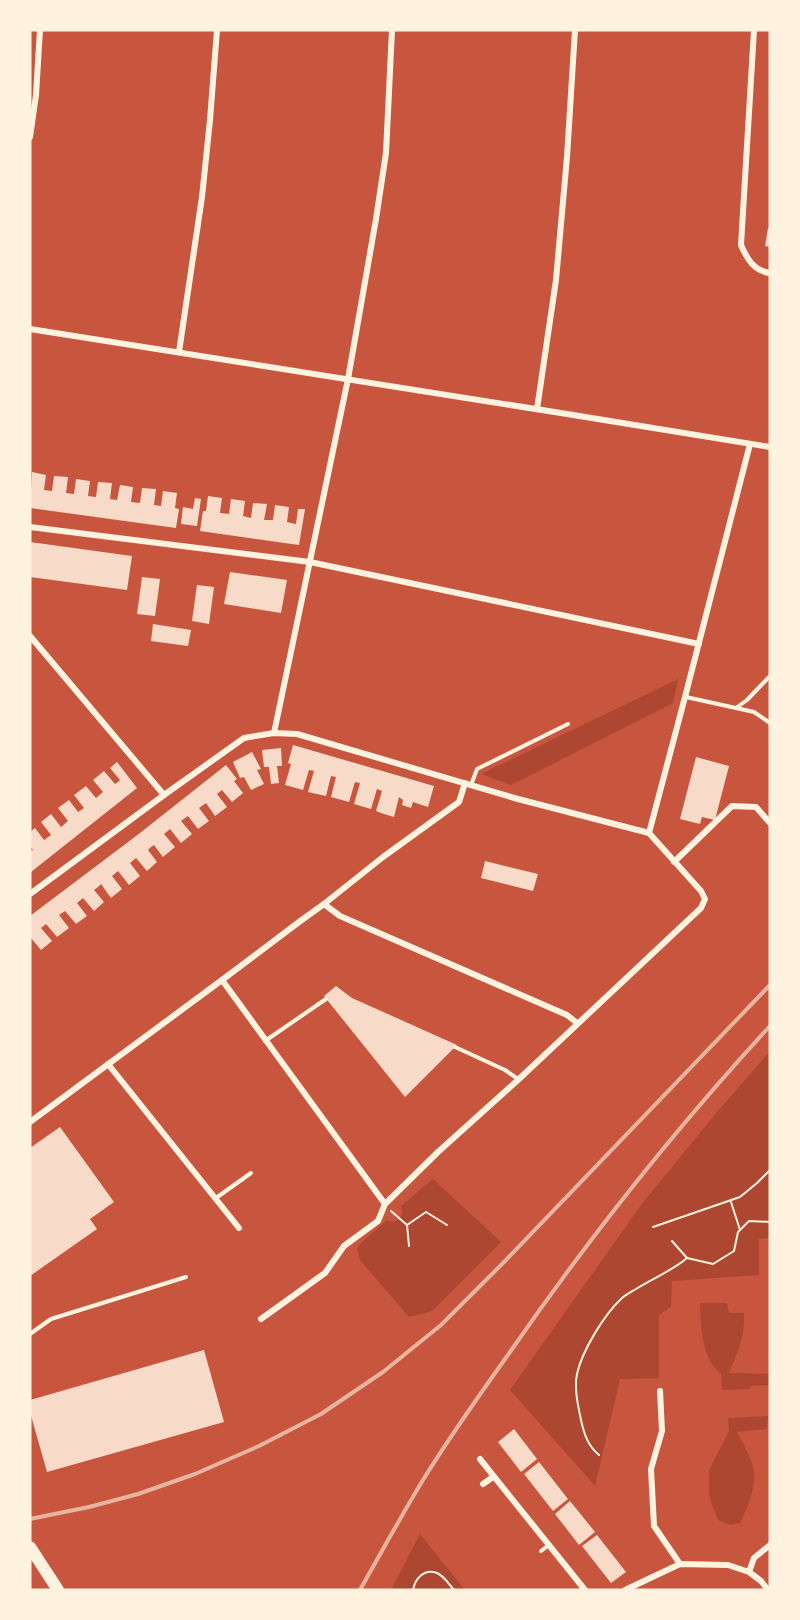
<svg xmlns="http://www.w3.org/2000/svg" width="800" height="1620" font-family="'Asap Condensed',sans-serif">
<rect width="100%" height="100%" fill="#c8553d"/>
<!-- green -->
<g fill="#ae4732">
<polygon points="678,679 673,703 511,785 481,774"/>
<polygon points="770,1051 770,1238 759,1239 759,1275 672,1281 671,1307 659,1315 659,1378 620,1379 595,1486 510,1390 641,1205 717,1112"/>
<path d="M433,1179L501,1242L432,1311L409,1317L360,1260L357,1248L360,1244L387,1220C397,1225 405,1217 401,1206Z"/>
<path d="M700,1303H727L729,1313H744C745,1338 738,1351 729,1373L770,1374V1385L751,1386L750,1389L722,1390L721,1374C701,1358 701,1326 700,1303Z"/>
<path d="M768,1416L767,1429L737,1432C743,1444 752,1458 754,1472C756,1489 747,1508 740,1523L730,1525L718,1520L712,1505L709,1495V1470L729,1431L728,1418Z"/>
<polygon points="420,1534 465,1590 391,1590"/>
</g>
<!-- building -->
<g fill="#f7dbc8">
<polygon points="768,228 770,229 770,247 765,246"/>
<polygon points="32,472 46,475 44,490 52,491 54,476 68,477 66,493 74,494 76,479 90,481 88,496 96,497 98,482 112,483 110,499 117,500 120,485 133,487 131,502 140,503 142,488 156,489 154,505 161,506 163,491 177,493 175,508 179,509 176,528 30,508"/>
<polygon points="208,496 222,498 220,513 229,514 231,499 245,501 243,516 251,518 253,503 267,504 264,520 273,520 275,505 289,507 287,522 291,523 296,524 298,509 305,509 299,545 200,531 203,511 206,511"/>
<polygon points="195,498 201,499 197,526 181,524 183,507 193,509"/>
<polygon points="30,542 132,556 127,590 30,577"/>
<polygon points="230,572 287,580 281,613 224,604"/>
<polygon points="142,577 160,579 155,616 137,614"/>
<polygon points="197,585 214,587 209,624 192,621"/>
<polygon points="153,624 191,630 188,646 151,641"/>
<polygon points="293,745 434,786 428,807 413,802 411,808 402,805 403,800 399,797 394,817 384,814 376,811 382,791 377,789 371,809 354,804 360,783 355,782 349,802 331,797 336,777 331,776 326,796 308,792 314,771 309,770 303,790 285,785 291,764 288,763"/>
<polygon points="281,748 282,766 277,766 279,783 271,784 269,767 264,767 262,750"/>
<polygon points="252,752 261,769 257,770 264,784 251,790 244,777 240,778 233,762"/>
<polygon points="696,757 729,766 715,820 702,817 700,824 680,819"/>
<polygon points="117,762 137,788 31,872 30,852 33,850 30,846 30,832 35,828 44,840 51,835 41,822 51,814 61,827 68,821 58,808 69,800 78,812 84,808 74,795 86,786 96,798 103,792 93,780 104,771 115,784 118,782 120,780 110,768"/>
<polygon points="226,765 237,779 234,781 243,793 232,802 222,790 217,794 227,807 215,816 206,803 199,808 209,821 198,829 188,816 181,821 192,834 181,843 170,829 164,834 175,847 163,857 154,845 151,847 148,850 157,862 147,871 136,858 130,863 140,876 129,885 118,871 112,876 122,889 111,898 101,884 98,887 94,890 104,902 94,911 83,898 77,903 87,916 76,924 65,911 59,915 69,928 57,937 46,924 41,928 52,941 41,950 30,937 30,916 140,833"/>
<polygon points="485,861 538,874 533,891 481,878"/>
<polygon points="336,986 352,998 457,1045 405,1097 324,996"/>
<polygon points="60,1127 114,1202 90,1219 97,1229 30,1276 30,1148"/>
<polygon points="204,1350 224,1422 47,1472 30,1412 30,1400"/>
<polygon points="514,1429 537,1459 521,1472 498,1442"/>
<polygon points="539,1462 568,1499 553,1511 524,1474"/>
<polygon points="570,1501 595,1532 579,1545 555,1514"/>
<polygon points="597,1535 626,1572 611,1583 582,1546"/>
</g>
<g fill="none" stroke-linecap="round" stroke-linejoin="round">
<!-- path -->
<g stroke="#fff3e0" stroke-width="2">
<polyline points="731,1202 740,1230"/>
<polyline points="391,1211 407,1225 409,1246"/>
<polyline points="407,1225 426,1212 447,1225"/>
<polyline points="653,1227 740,1197 757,1183 770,1170"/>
<polyline points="672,1241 687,1258 713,1264 734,1251 738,1232 749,1221 770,1222"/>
<path d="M599,1455C588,1446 584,1434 581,1420C578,1405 574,1389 577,1374C582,1351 604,1315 621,1299C625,1295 631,1292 636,1289C653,1278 672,1271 687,1258"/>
<path d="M413,1590C415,1579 424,1568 437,1573C444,1576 449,1584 454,1590"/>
</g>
<!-- service -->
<g stroke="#fff3e0" stroke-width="4">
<polyline points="686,697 736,708 747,700 770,676"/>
<polyline points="736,708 754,712 770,723"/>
<polyline points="471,785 477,769 568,724"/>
<polyline points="265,1041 326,999"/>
<polyline points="455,1047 505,1070 518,1079"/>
<polyline points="216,1198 251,1173"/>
<polyline points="30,1334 51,1319 186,1277"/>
<polyline points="541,1551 549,1545"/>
</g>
<!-- minor -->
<g stroke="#fff3e0" stroke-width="6">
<path d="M754,30L741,245C747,259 754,271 770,273"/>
<polyline points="30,137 36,95 40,30"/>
<polyline points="30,329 567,414 770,447"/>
<polyline points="179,352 202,197 210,120 217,30"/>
<polyline points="537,409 556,280 567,157 575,30"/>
<polyline points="30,527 310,562 699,644"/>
<polyline points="30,636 164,795"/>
<polyline points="274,733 348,379 376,219 386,153 392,30"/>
<polyline points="649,833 685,697 750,444"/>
<polyline points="674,862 732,806 756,807 770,823"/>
<polyline points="30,894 164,795 244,738 274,733 297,734 518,799 649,833 701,891 705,899 701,908 519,1079 438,1152 385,1204 378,1221 344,1246 325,1273 261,1319"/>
<polyline points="324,904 340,916 567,1015 577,1023"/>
<polyline points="222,980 385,1204"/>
<polyline points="108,1064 239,1228"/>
<polyline points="30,1122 222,980 299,922 324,904 383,857 459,802 465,783"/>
<polyline points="660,1391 662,1431 651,1469 654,1526 680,1564"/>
<polyline points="480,1459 585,1590"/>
<polyline points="483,1484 493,1477"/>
<polyline points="749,1572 754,1558 770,1545"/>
<polyline points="625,1590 680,1564 728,1565 749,1572 761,1581 768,1590"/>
</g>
<!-- primary -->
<polyline stroke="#fff3e0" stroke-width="12" points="30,1547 58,1590"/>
<!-- rail -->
<g stroke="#e9b49f" stroke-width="4">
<polyline points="30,1519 89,1507 138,1494 195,1474 259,1446 321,1414 383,1372 441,1325 504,1262 770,985"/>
<path d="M360,1590C381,1553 401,1516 423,1480C450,1436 480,1394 510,1352C589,1238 676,1128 770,1026"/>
</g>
</g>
<!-- border -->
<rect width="800" height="1620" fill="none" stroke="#fff3e0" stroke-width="63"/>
</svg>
